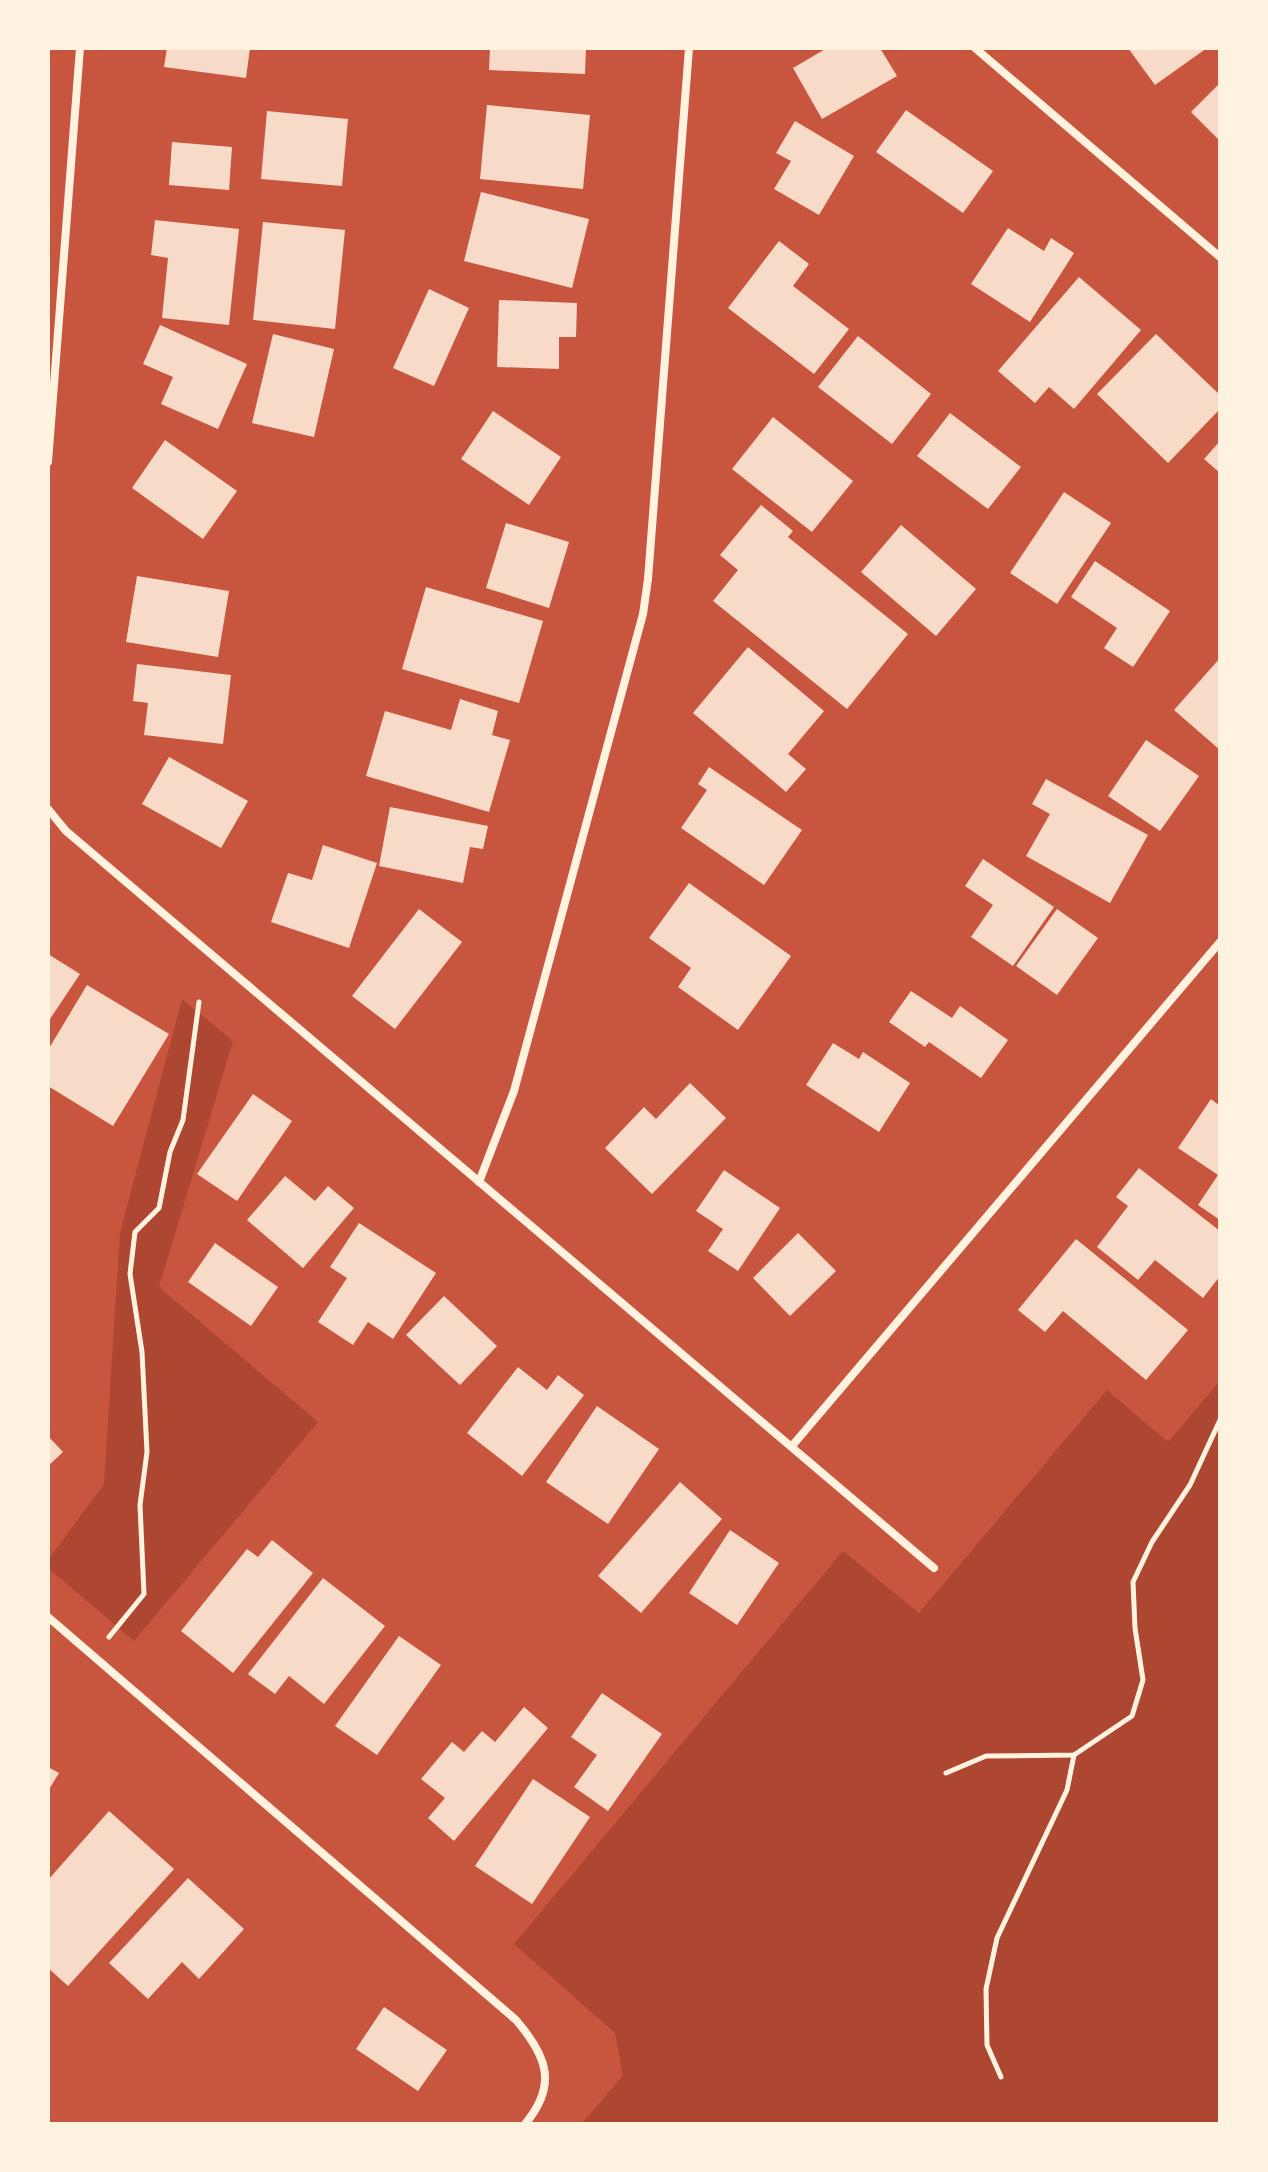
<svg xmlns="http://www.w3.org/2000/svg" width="1268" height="2172" font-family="Quicksand,sans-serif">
<rect width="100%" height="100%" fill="#c8553d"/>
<!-- green -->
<g fill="#ae4732">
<polygon points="182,999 233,1041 159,1287 318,1422 134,1641 48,1568 48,1560 104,1484 120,1233"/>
<polygon points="1220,1381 1220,2124 581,2124 623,2076 615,2033 514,1944 843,1551 919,1613 1107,1390 1168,1442"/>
</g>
<!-- building -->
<g fill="#f7dbc8">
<polygon points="167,48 250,48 246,78 164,67"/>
<polygon points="490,48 586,48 585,74 489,70"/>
<polygon points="827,48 880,48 897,76 822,119 793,68"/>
<polygon points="1128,48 1207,48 1155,85"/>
<polygon points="1220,83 1220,141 1191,112"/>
<polygon points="487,105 590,115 583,189 480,179"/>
<polygon points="906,110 993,171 963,213 876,152"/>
<polygon points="267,111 348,119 342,186 261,179"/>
<polygon points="795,121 854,156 819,215 774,189 791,161 776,153"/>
<polygon points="172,142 232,147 229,190 169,185"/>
<polygon points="481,192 589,219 572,288 464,261"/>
<polygon points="155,220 239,229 229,325 162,318 168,258 151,255"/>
<polygon points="263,222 345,230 335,329 253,320"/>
<polygon points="1008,228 1044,251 1051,238 1074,253 1030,322 971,284"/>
<polygon points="779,241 809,264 793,286 849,329 814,374 728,308"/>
<polygon points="1079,277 1141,330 1074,409 1049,387 1035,403 998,371"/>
<polygon points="429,289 469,308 434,386 393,368"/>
<polygon points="499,300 577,303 576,337 559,337 559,369 497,367"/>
<polygon points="160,325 247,364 218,429 161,404 173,377 143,364"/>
<polygon points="273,334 334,349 314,437 252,423"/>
<polygon points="1156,334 1220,395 1220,409 1168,463 1097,394"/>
<polygon points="858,336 931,394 892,444 818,387"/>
<polygon points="493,411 561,457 529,505 461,459"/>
<polygon points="950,413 1021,467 988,509 917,456"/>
<polygon points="773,417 853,481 812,532 732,469"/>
<polygon points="165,440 237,491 203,539 132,488"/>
<polygon points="1220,441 1220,473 1204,459"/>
<polygon points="1064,492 1111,523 1057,604 1010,573"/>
<polygon points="761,505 793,531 788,537 908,634 847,709 713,601 738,570 720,555"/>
<polygon points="506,523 569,542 549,608 486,588"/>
<polygon points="901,525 976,589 936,636 861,572"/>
<polygon points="1095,561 1170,611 1133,667 1104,648 1117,628 1071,597"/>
<polygon points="137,576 229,591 218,657 126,642"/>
<polygon points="426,587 543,621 519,703 402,669"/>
<polygon points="748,647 824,711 788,754 806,769 786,792 693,713"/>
<polygon points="1220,658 1220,750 1174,710"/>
<polygon points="137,664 231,675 223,744 144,735 148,703 133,701"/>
<polygon points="460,699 498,711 492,735 510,740 489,812 366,776 385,711 451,730"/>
<polygon points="1146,740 1199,776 1160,831 1108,796"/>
<polygon points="169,757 248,801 221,848 142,804"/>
<polygon points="709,767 802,830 764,885 681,828 707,790 698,784"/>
<polygon points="1046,779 1148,835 1110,903 1026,856 1050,814 1032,804"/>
<polygon points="390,807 488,826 483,849 470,847 463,883 379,866"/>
<polygon points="323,845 377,863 349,948 271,922 288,873 312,880"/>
<polygon points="983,859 1054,907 1013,966 971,937 993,905 965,886"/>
<polygon points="689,883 791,956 738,1030 678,987 691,968 649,938"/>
<polygon points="419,909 462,942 395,1029 352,996"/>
<polygon points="1057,909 1098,938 1057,995 1016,966"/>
<polygon points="48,954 80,974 48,1022"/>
<polygon points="87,985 169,1034 113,1126 48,1086 48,1050"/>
<polygon points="911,991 952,1018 960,1006 1008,1040 981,1078 929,1042 925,1047 889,1022"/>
<polygon points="833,1043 859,1059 863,1052 910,1083 879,1132 806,1085"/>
<polygon points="690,1083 726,1118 652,1194 605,1148 644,1107 656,1119"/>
<polygon points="253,1094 292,1121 237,1201 197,1174"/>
<polygon points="1211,1099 1220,1106 1220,1220 1198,1205 1218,1175 1178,1148"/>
<polygon points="1139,1168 1220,1231 1220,1276 1203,1298 1155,1260 1138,1280 1097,1247 1128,1206 1116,1197"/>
<polygon points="724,1170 780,1208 738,1271 708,1251 723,1229 696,1211"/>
<polygon points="285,1176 315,1201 328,1186 354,1208 303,1268 247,1220"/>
<polygon points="359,1223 436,1273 393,1339 368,1322 353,1345 318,1322 347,1278 330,1267"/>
<polygon points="798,1233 836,1271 790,1316 753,1278"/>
<polygon points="1076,1239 1188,1330 1146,1380 1063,1311 1045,1332 1018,1310"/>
<polygon points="215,1243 278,1287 251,1326 188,1282"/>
<polygon points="444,1296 497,1346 460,1385 406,1335"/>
<polygon points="518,1367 547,1390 558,1375 584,1395 522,1476 467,1433"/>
<polygon points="597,1406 659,1449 608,1524 546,1482"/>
<polygon points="48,1436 63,1452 48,1466"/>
<polygon points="680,1482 722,1519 641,1613 598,1576"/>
<polygon points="730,1530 779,1563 737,1625 689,1593"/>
<polygon points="272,1540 313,1573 233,1673 181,1631 247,1549 258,1557"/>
<polygon points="323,1578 385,1626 324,1704 289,1676 275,1694 248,1674"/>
<polygon points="399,1636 441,1665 377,1755 335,1726"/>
<polygon points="602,1693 662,1734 608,1811 574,1787 597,1755 571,1737"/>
<polygon points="524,1707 548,1728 454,1841 428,1818 445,1798 421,1779 452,1742 464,1752 482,1731 495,1742"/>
<polygon points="48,1767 59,1773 48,1791"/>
<polygon points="533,1779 590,1817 532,1904 475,1866"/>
<polygon points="109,1811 174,1869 68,1986 48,1968 48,1880"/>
<polygon points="188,1878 244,1929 199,1979 182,1962 148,1999 109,1963"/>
<polygon points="384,2007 447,2050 418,2091 356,2049"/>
</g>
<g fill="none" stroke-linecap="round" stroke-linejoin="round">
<!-- path -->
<g stroke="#fff3e0" stroke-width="5">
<polyline points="109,1637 144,1594 140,1505 147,1452 142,1352 130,1274 135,1232 159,1208 170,1152 183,1120 199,1002"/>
<polyline points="946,1773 986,1756 1074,1755 1132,1716 1143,1680 1135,1628 1133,1582 1152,1542 1190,1485 1220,1420"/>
<polyline points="1001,2077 987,2045 986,1989 997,1938 1067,1790 1074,1755"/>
</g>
<!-- minor -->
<g stroke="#fff3e0" stroke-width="8">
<polyline points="975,48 1220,257"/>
<polyline points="48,462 80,48"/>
<polyline points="48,809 66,831 934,1568"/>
<polyline points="479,1182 514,1091 643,614 648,579 689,48"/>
<polyline points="792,1446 1220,942"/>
<path d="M48,1617L516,2020C547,2056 558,2085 525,2124"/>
</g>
</g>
<!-- border -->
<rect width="1268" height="2172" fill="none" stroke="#fff3e0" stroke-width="100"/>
</svg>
